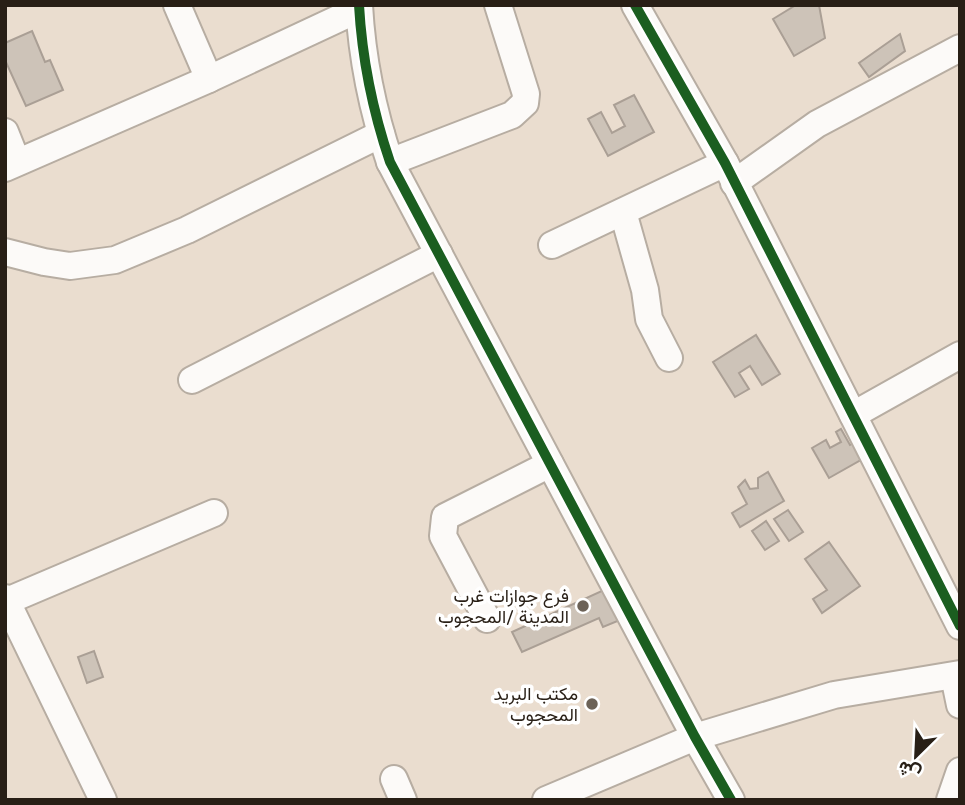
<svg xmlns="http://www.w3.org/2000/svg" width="965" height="805" font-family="'Varela Round',Vazirmatn,sans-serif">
<rect width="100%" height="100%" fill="#eaddcf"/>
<!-- building -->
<g fill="#cdc3b8" stroke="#aa9f95" stroke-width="2">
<polygon points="796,5 819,5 825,38 794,56 773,19"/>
<polygon points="32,31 45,62 50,60 63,90 26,106 5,60 5,43"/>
<polygon points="900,34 905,51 869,77 859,63"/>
<polygon points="634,95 654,132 608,156 588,119 601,112 612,133 625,126 614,105"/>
<polygon points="756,335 780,374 762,385 750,366 739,373 749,389 735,397 713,362"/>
<polygon points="841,429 850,445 857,441 866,457 829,478 812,448 826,440 830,448 841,442 836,432"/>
<polygon points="768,472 784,501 740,527 732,513 747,504 738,487 745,480 750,489 758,488 758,478"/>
<polygon points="788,510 803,532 789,541 774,519"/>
<polygon points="766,521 779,541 765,550 752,531"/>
<polygon points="829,542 860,586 822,613 813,599 827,590 805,559"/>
<polygon points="606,589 620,620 603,627 599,618 522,652 512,632"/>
<polygon points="94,651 103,677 87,683 78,657"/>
</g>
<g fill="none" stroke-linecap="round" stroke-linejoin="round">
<!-- minor casing -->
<g stroke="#b7ada2" stroke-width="30">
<g id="minor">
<polyline points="177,5 209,79"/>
<path d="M359,5C362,58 373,112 390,162L695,737L731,800"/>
<polyline points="635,5 725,163 960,626"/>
<polyline points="5,132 17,162"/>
<polyline points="390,162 512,115 525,103 526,94 498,5"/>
<polyline points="5,168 209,79 359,9"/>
<polyline points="734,183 817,124 960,48"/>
<polyline points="623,212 645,290 649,319 669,358"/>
<polyline points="552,245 725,163"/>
<polyline points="5,252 44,262 70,266 115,260 187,230 381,134"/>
<polyline points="192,380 439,254"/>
<polyline points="853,415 960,355"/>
<polyline points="5,598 103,800"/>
<polyline points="7,601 214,513"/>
<polyline points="487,619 443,536 445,517 550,464"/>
<polyline points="954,676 960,705"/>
<polyline points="394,779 403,800"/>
<polyline points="546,800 695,737 834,695 960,674"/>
<polyline points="950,800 960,771"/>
</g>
</g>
<!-- minor -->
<use href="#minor" stroke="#fcfaf8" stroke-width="26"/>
<!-- cycleway casing -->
<g stroke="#fff" stroke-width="15">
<g id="cycleway">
<path d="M359,5C362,58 373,112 390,162L695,737L731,800"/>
<polyline points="635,5 725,163 960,626"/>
</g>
</g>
<!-- cycleway -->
<use href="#cycleway" stroke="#1b5e20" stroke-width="10"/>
</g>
<!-- markers -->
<g fill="#6c6257" stroke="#fff" stroke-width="2.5">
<circle cx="583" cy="606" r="7"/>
<circle cx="592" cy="704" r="7"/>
</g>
<g text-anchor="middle" stroke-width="7" stroke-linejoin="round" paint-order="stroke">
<!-- poi labels -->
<g font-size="18" fill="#281f16" stroke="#fff" text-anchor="end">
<text x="569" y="602">فرع جوازات غرب<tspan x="569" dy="21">المدينة /المحجوب</tspan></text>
<text x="578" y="700">مكتب البريد<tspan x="578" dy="21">المحجوب</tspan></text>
</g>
</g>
<!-- border -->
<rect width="965" height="805" fill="none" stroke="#281f16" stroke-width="14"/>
<!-- north arrow -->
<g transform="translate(916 756) rotate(204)" stroke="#ffffff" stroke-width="5" paint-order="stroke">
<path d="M0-5L12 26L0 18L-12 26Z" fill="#281f16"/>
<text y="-10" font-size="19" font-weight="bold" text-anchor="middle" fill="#281f16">ش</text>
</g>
</svg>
